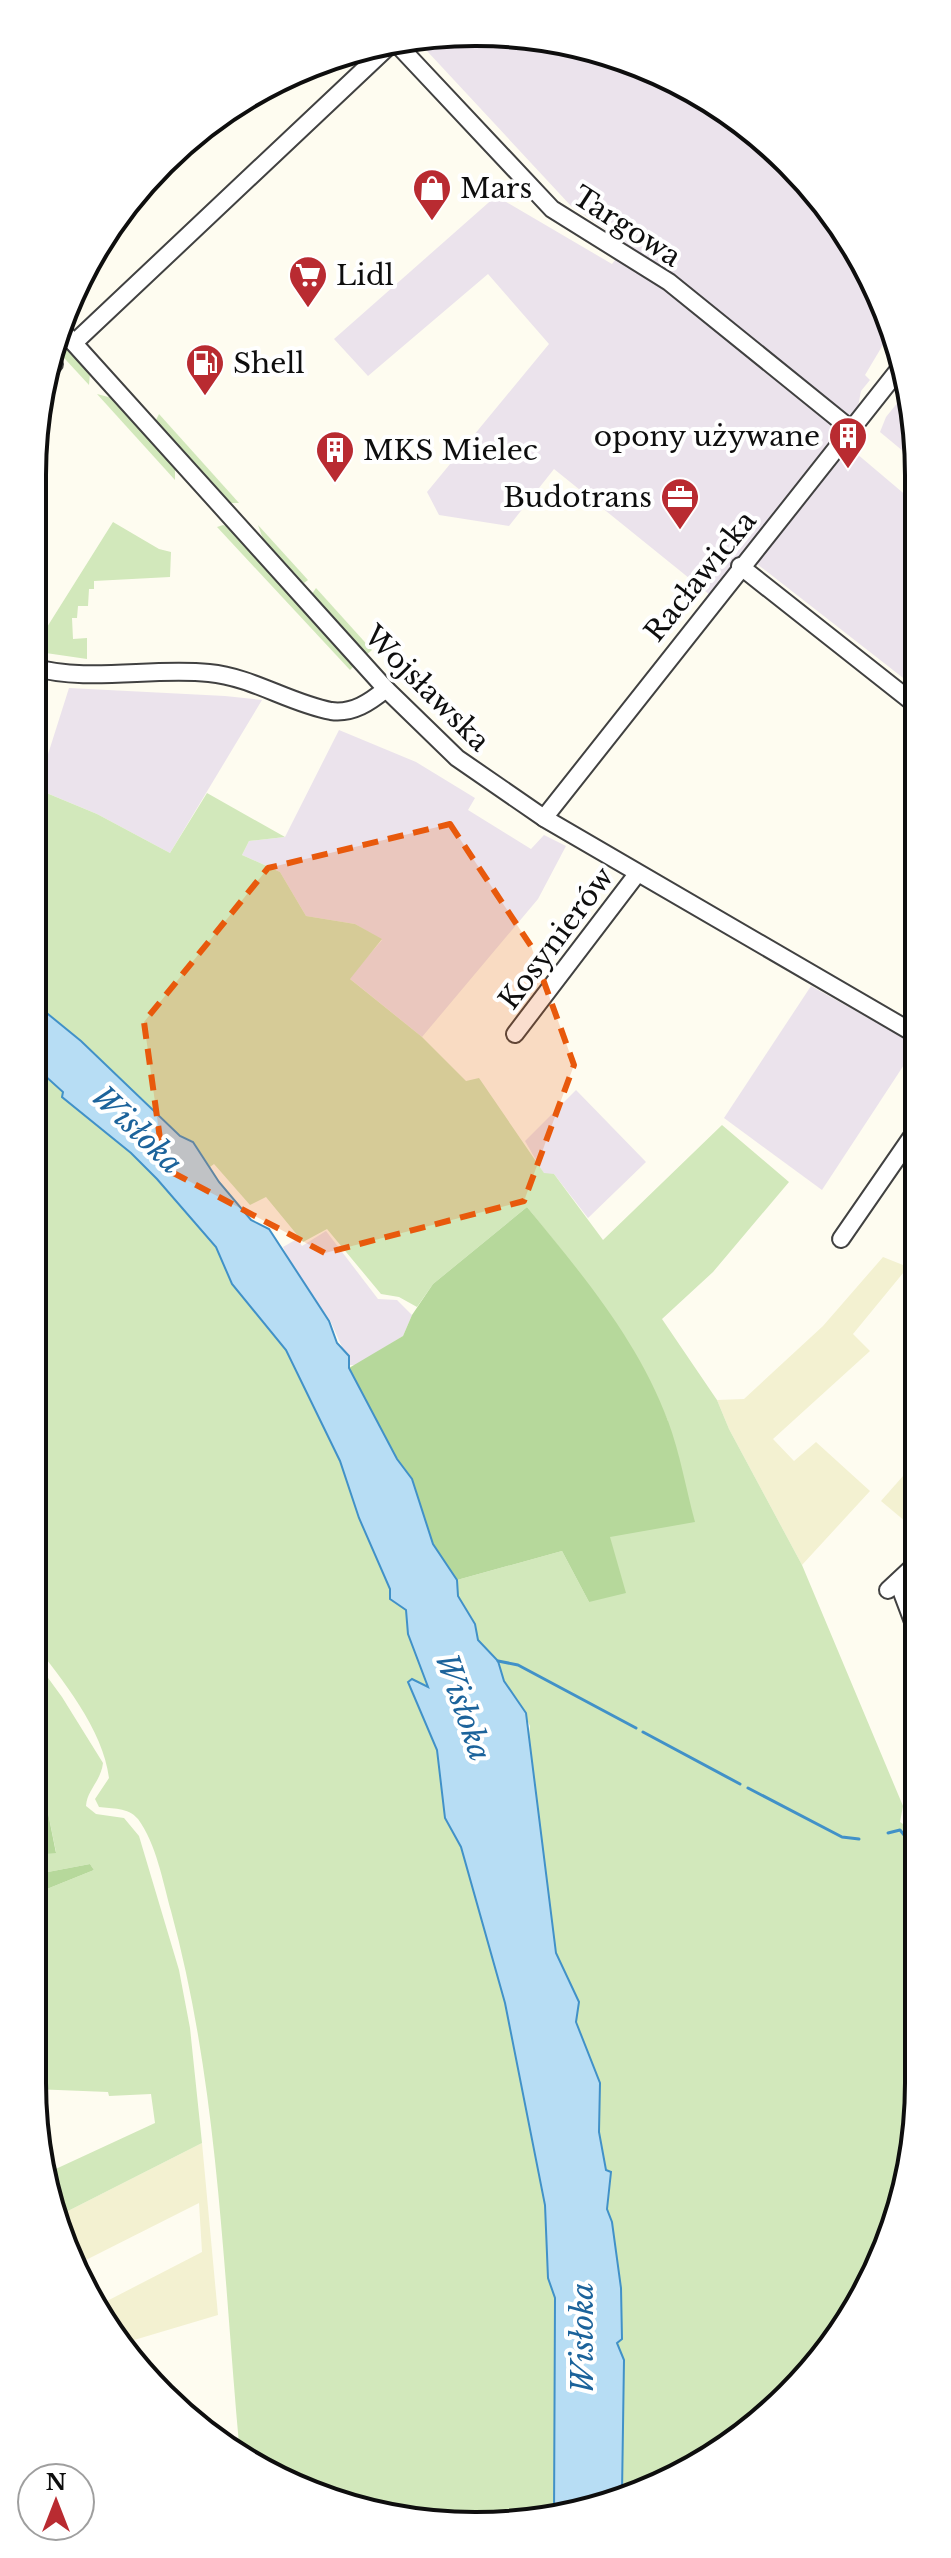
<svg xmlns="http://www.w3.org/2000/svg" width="951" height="2558" font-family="'Libre Baskerville',serif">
<rect width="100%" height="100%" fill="#fefcf0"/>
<!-- industrial -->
<g fill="#ebe3ec">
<polygon points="418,36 591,47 722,106 809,183 873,280 890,333 865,375 870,380 861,391 850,448 915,503 916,688 743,553 710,595 554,469 509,526 439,515 427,492 549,344 488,274 368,376 334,339 496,196 612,264 627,244 571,206 414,37"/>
<polygon points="907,391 915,417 915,473 903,463 909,456 880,432 886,417"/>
<polygon points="69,688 225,696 262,700 170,853 97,814 37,789"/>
<polygon points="339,730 416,762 475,798 468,810 531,849 544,835 566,846 538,899 422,1037 349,978 382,940 355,924 306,916 280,872 242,855 249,841 285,837"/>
<polygon points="811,986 917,1045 822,1190 724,1118"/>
<polygon points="576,1090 646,1162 588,1218 554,1174 544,1174 525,1141"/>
<polygon points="326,1231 378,1299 397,1300 412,1315 403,1336 356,1365 350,1365 330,1320 293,1268 283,1247 297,1239 302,1246"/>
</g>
<!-- farmland -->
<g fill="#f3f1d1">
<polygon points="883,1257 908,1267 853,1334 870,1351 773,1439 794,1461 816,1442 870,1491 802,1565 729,1429 717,1400 744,1399 823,1326"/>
<polygon points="918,1459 918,1532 881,1501"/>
<polygon points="202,2143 218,2315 124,2343 107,2301 202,2252 199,2203 78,2264 57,2227 67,2221 64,2213"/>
</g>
<!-- green -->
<g fill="#d2e8bb">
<polygon points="58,338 90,373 89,385 54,347"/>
<polygon points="97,394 112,398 175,466 175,480"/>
<polygon points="159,414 239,503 231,503 156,420"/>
<polygon points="113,522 159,549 171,552 170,577 94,581 94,589 89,589 88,606 78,606 77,618 72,618 73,639 87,638 87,659 32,651"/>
<polygon points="223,525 229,527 354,666 350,670 217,527"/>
<polygon points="258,525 308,580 304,583 263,539"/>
<polygon points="316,588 372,650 366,655 312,594"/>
<path d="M32,787L97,814L170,853L207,793L285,837L249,841L242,855L280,872L306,916L355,924L382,939L350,979L422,1037L466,1081L479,1078L544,1173L554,1174L603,1240L722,1125L789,1182L713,1272L662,1319L717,1400L729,1429L802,1565L903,1806L900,1822L918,1834V1863L910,1855L919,1898V2083L904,2198L828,2352L722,2452L622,2493L624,2360L616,2343L612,2222L607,2209L611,2172L606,2170L599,2132L600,2083L576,2021L579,2002L556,1953L528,1747L530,1726L518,1700L504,1681L498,1661L478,1640L475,1624L458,1596L457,1580L562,1551L589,1602L610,1537L668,1421C628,1335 587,1281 527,1207L433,1284L417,1307L399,1297L381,1294L327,1229L303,1242L266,1197L250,1205L214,1164L210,1167L193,1141L180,1136L81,1041L32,1001Z"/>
<path d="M32,1064L63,1092L62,1097L131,1152L157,1179L216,1247L232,1284L286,1350L340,1461L359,1518L390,1589V1599L406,1610C406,1640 423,1660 428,1688L420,1682L414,1696L437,1750L445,1818L461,1847L505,2003L545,2205L548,2278L555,2298L554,2518L417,2522L254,2467L240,2455C223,2274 219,2087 171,1911C163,1882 156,1843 138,1819C128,1807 112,1809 99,1807L95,1799L109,1778C103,1729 62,1679 32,1641Z"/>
<path d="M32,1656L62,1697L103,1763C101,1781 87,1790 86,1806L96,1814L124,1818L139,1836L179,1970L190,2028L202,2143L64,2213L47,2173L155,2123L151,2094L109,2096L108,2092L33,2089L32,1895L94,1870L90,1864L32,1875V1855L56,1852L48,1813L32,1815Z"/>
</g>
<!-- forest -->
<g fill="#b6d89b">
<path d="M527,1207C581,1273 638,1340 668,1421C680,1453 686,1489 695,1522L610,1537L626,1593L589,1602L562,1551L457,1580L433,1544L412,1479L397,1459L349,1368L403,1336L412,1315L433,1284Z"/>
<polygon points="48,1813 56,1853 32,1855 32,1815"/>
<polygon points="90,1864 94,1870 32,1895 32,1875"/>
</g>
<!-- water -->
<polygon fill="#b7ddf4" stroke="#4191c8" stroke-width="2" points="32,1001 81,1041 180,1136 193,1142 219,1182 251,1220 269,1229 329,1321 337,1343 349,1356 349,1368 397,1459 412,1479 433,1544 457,1580 458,1596 475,1624 478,1640 498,1661 504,1681 526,1713 556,1953 579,2002 576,2022 600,2083 599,2132 606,2170 611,2172 607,2209 612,2222 621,2288 622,2339 617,2343 624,2360 622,2493 562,2517 554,2518 555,2298 548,2278 545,2205 505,2003 461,1847 445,1818 437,1750 408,1682 412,1679 428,1687 408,1634 406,1610 390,1599 390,1589 359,1518 340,1461 286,1350 232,1284 216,1247 157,1179 131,1153 62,1097 63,1092 32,1064"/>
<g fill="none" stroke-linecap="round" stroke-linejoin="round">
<!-- stream -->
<g stroke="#4191c8" stroke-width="3">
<polyline points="498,1661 518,1665 636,1728"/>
<polyline points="643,1732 740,1784"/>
<polyline points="748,1788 842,1837 859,1839"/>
<polyline points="888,1833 900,1830 918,1852"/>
</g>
<!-- minor casing -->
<g stroke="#414141" stroke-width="20">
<g id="minor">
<polyline points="396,43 552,209 669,282 852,430"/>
<polyline points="62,330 386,689 457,758 544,818 917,1035"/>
<polyline points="74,343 390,45"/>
<polyline points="46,372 54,364"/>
<polyline points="740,566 916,705"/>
<path d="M32,667C88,683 151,667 209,673C252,677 289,703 331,711C353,714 370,702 386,689"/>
<polyline points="544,818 900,368"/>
<polyline points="515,1034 637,874"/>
<polyline points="841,1239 917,1129"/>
<polyline points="898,1582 918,1635"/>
<polyline points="888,1590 918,1562"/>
</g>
</g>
<!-- minor -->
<use href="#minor" stroke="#fff" stroke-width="16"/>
</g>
<!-- marked area -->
<path fill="#e8590c" fill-opacity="0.2" stroke="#e8590c" stroke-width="6" stroke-dasharray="16 10" stroke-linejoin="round" d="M450,824L531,946L574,1065L524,1201L325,1253L164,1168L144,1022L268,868Z"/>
<!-- icons -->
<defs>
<g id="shop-pin" transform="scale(2)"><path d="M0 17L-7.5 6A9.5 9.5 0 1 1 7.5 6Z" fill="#b92b31" stroke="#fff"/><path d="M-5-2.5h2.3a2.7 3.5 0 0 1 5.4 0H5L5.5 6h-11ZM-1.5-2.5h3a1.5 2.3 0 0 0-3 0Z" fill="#fff"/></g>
<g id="supermarket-pin" transform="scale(2)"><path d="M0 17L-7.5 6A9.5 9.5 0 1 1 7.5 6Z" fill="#b92b31" stroke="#fff"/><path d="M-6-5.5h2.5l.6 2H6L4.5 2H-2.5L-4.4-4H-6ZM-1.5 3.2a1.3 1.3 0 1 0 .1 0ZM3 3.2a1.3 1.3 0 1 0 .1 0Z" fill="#fff"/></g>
<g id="fuel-pin" transform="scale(2)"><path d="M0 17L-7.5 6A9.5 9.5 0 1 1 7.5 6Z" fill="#b92b31" stroke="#fff"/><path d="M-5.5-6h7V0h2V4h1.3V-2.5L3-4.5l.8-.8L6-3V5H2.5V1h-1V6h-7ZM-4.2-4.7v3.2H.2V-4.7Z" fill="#fff"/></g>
<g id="building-pin" transform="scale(2)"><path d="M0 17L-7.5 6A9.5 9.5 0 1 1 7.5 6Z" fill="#b92b31" stroke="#fff"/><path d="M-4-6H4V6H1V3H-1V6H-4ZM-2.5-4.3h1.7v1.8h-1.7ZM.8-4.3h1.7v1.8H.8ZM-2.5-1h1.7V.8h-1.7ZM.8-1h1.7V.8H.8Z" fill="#fff"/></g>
<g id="office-pin" transform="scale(2)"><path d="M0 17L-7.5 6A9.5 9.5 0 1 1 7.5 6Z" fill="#b92b31" stroke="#fff"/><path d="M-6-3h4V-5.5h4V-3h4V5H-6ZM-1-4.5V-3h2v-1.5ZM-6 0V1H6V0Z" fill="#fff"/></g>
</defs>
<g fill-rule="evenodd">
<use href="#shop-pin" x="432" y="188"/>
<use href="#supermarket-pin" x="308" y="275"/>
<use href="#fuel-pin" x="205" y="363"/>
<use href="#building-pin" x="848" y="436"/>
<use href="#building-pin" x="335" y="450"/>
<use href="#office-pin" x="680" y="497"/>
</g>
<g text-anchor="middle" stroke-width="8" stroke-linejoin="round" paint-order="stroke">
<!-- poi labels -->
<g font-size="28" fill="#0e0e0e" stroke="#fff" text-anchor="start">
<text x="460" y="198">Mars</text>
<text x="336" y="285">Lidl</text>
<text x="233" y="373">Shell</text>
<text x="820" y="446" text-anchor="end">opony używane</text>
<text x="363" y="460">MKS Mielec</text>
<text x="652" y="507" text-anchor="end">Budotrans</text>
</g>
<!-- street labels -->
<g font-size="28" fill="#0e0e0e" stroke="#fff">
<text transform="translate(627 226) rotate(33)" y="10">Targowa</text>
<text transform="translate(700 576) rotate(-51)" y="10">Racławicka</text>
<text transform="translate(427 688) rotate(45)" y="10">Wojsławska</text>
<text transform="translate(556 938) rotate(-53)" y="10">Kosynierów</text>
</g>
<!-- water labels -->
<g font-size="30" font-style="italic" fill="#1c639b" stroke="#fff">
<text transform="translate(137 1130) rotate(44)" y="10">Wisłoka</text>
<text transform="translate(463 1707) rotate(71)" y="10">Wisłoka</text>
<text transform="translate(583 2338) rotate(-90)" y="10">Wisłoka</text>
</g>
</g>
<!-- crop -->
<path d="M0 0H951V2558H0ZM475 46H476A429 429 0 0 1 905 475V2083A429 429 0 0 1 476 2512H475A429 429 0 0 1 46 2083V475A429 429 0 0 1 475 46Z" fill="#fff" fill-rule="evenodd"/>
<path fill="none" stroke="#0e0e0e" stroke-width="4" d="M475 46H476A429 429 0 0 1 905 475V2083A429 429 0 0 1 476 2512H475A429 429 0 0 1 46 2083V475A429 429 0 0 1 475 46Z"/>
<!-- north arrow -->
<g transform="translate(56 2502)"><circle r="38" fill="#ffffff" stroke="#9f9f9f" stroke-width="2"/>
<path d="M0-6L14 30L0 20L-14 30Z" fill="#b92b31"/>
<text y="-12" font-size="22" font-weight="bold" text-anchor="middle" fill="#0e0e0e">N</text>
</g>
</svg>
